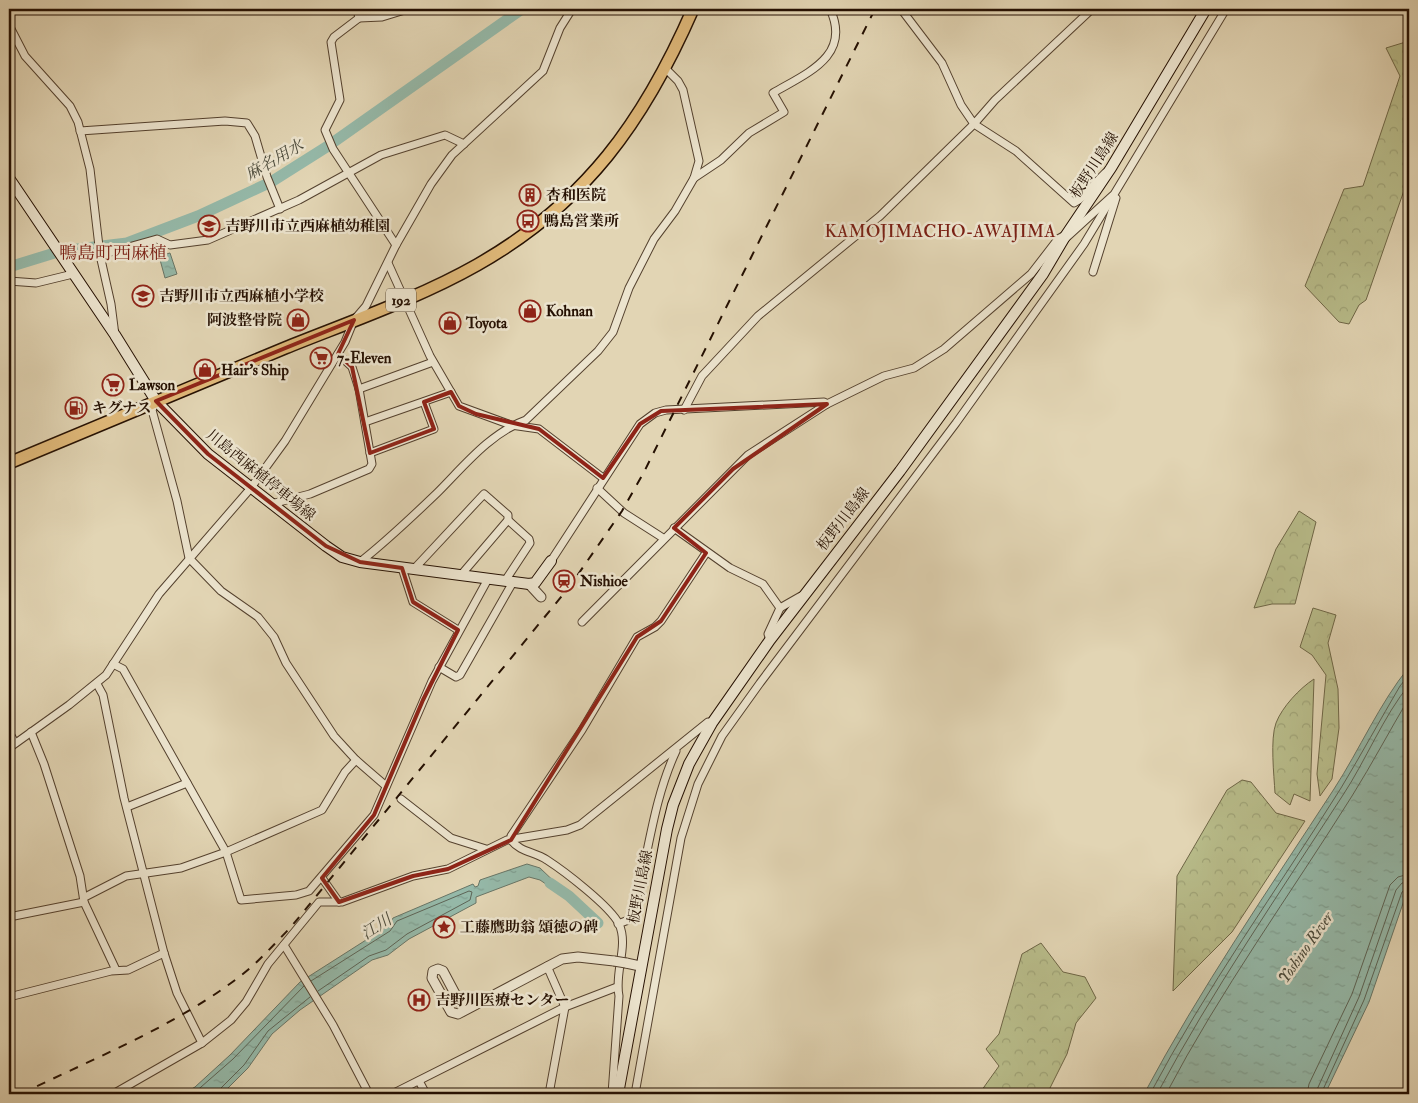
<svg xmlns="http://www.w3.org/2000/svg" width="1418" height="1103" font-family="'IM FELL Double Pica','Noto Serif JP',serif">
<defs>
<pattern id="forest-crowns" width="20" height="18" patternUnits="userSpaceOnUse" patternTransform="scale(1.25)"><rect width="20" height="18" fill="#b8bc8a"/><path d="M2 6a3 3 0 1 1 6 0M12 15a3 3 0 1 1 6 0" fill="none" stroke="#9ea175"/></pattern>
<pattern id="water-ripples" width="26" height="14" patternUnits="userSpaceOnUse" patternTransform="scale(1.25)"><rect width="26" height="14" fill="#95b9a9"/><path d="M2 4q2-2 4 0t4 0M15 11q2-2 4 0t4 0" fill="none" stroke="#809e90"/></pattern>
</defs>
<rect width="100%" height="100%" fill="#e2d5b4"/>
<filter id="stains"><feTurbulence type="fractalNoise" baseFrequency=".004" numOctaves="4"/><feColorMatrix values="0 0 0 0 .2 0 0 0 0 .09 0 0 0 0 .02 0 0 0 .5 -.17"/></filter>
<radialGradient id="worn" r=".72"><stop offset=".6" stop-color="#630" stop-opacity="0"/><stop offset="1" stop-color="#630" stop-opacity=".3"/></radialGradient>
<!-- forest -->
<g fill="url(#forest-crowns)" stroke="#6e6646">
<polygon points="1409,41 1409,176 1366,300 1359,305 1349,324 1339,322 1305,286 1344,189 1363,186 1400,76 1386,48"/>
<polygon points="1299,511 1316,522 1295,604 1272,604 1254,608 1276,549"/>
<polygon points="1313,608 1336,615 1328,643 1338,689 1339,728 1332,779 1320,796 1317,774 1326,675 1312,655 1300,647"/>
<path d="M1314,679L1310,801L1294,794L1290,805L1275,793C1274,775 1270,739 1276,723C1282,707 1300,688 1314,679Z"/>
<polygon points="1242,780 1251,782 1276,813 1305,821 1232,932 1173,991 1177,876 1227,790"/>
<polygon points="1041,943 1063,972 1085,977 1096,998 1076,1023 1067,1054 1047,1094 979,1094 999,1066 986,1049 999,1034 1022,954"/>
</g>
<!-- water -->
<g fill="url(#water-ripples)" stroke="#687566">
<polygon points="170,253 177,274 165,278 159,256"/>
<path d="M1409,667V886L1369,1002L1325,1094H1144C1200,989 1269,889 1334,789C1360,749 1379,704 1409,667Z"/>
<polygon points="527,864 540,868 562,889 559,893 540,880 529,877 476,897 476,903 409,939 388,955 372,960 300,1010 272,1034 248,1068 222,1094 183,1094 195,1087 230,1055 300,982 388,926 393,918 473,884 475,887 478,886 480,880"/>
</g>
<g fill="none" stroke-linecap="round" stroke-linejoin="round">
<!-- shore -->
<g stroke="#5d6456" stroke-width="1">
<polyline points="311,981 390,931 397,921 469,891 472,892 470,900 407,934 386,950 369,956 318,991"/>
<polyline points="193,1094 233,1059 304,986"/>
<polyline points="219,1094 220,1089 244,1065 268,1031 310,997"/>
<path d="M1150,1094C1206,988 1277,890 1341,788C1361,755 1380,720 1400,686L1409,675"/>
<path d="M1157,1094C1212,991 1279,894 1343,795C1365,762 1384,715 1409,685"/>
<path d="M1166,1094C1220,991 1290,895 1352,796C1372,764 1390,730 1409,698"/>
<polyline points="1307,1094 1309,1084 1352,994 1390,885 1398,877 1409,874"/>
<polyline points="1315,1094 1359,997 1396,890 1402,883 1409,882"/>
<polyline points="1321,1094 1364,1000 1402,892 1409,888"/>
</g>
<!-- river -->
<g stroke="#95b9a9" stroke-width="11">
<polyline points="9,267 61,251 127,243 198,216 271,182 328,146 522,9"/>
<polyline points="550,883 569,896 598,923"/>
</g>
<!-- minor casing -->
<g stroke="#54412e" stroke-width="9">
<g id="minor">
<polyline points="357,9 359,18 334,37 331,42 340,100 325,130 333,149 396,245"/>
<polyline points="901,9 942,63 961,105 974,124 995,100 1092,9"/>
<polyline points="359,18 382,17 408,9"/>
<polyline points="9,25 25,56 70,106 78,122 90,169 100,255 111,304 115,335"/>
<polyline points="80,131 225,121 247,123 255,136 267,177 280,209"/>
<path d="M694,178L721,160L749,133L784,112L773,93C807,73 852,56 830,9"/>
<polyline points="1065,239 1112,196"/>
<polyline points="100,255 157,239 170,245 208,240 299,200 381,155 445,135 464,144"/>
<polyline points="388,263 430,356 459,406 511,425 539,429 603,478"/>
<polyline points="1093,272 1116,198"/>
<polyline points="9,281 36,283 73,274"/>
<polyline points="359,389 433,362"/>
<polyline points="156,401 152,410 177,501 189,558 221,591 258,617 274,637 286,663 334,736 356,760 386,786"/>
<polyline points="684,410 702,376 758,316 880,216 974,124 1016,151 1074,203 1079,200 1105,173"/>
<polyline points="365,422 451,392"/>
<polyline points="370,453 434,429 424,402"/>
<polyline points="597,488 624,513 663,538"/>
<polyline points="271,504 310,494 369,469 372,464 359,389 352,367 338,354"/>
<polyline points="674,528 730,568 763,584 780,608 768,634 770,640"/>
<polyline points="551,561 640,424 655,413 666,410 824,402 827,404 884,376 914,368 944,349 1031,274 1058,239 1065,235"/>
<path d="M360,562C387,541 412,517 437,493C464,466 490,433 526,420L598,351L613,332L629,288L654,239L675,211L694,178L699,161L683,90L678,81L666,69"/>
<polyline points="402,568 413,602 458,630"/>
<polyline points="414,569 484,494 508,515 508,520 461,575"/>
<polyline points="505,581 530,543 529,539 508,520"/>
<polyline points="780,608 801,596"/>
<polyline points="582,622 748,455 827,404"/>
<polyline points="113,664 123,669 226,852 241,900 296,895 309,891 374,815 432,681 488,579"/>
<polyline points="439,667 456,677 460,675 513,582"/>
<polyline points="97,684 103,695 124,798 164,953 177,993 202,1043"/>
<polyline points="9,732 15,743"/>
<polyline points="31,732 44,764 80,876 84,902 116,970"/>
<polyline points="9,748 69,705 106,675 159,594 250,489 285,441 345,342 354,320 366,306 396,245 431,184 452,155 543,71 560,28 572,9"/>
<polyline points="401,799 451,838 486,849"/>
<polyline points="127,807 187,783"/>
<polyline points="511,840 511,836 582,730 637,637 655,627 661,621 706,553"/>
<path d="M511,840C521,853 534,851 547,860C564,871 610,906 619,924C629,946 614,972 619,996L612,1094"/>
<polyline points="322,878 339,902"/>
<polyline points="85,897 126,876 181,868 226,852 322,810 345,772 356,760"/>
<polyline points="9,917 84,902"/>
<path d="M618,924L631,919C648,863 651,805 676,751"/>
<polyline points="284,945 333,1025 369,1094"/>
<polyline points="547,966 565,1007 549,1094"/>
<polyline points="9,997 111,971 128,970 164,953"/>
<polyline points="419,1081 426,1094"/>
<polyline points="113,1094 202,1043 231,1020 246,1002 268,964 319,902 342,902 413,876 448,869 507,840 567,830 580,825 708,722 712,723"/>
<polyline points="392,1094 565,1007 617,987"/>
<polyline points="635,1094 681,838 698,784 722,736 760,683 956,423 1084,244 1226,9"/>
</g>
</g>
<!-- tertiary casing -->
<g stroke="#54412e" stroke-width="11">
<g id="tertiary">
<polyline points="529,584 541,597"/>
<polyline points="626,963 640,966"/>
<polyline points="468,1007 460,1003 443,971 438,969 433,971 432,978 451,1012 458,1014 562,959 578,957 614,961"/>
</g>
</g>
<!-- secondary casing -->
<g stroke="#251002" stroke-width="12">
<g id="secondary">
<polyline points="9,178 115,335 156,401 208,454 326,546 342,557 360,562 529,584 535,583 551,561"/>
<polyline points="618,1094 667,829 673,805 689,764 712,723 770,640 900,471 1043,274 1066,235 1111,168 1206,9"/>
</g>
</g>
<!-- trunk casing -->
<g stroke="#251002" stroke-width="14">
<path id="trunk" d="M9,463C101,424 193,386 285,348C347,323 419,298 477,265C586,203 644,121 693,9"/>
</g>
<!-- minor -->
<use href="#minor" stroke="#ece4ce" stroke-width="7"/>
<!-- tertiary -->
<use href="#tertiary" stroke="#ece4ce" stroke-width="9"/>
<!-- secondary -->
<use href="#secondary" stroke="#ece4ce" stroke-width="10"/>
<!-- trunk -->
<use href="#trunk" stroke="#e1ba7a" stroke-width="11"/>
<!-- rail -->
<path stroke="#251002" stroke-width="2" stroke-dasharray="9 9" stroke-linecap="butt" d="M21,1094C94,1058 174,1027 239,977C258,963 274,944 291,927L570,586L622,511L644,472L875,9"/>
<!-- tertiary-bridge casing -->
<g stroke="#54412e" stroke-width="11" stroke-linecap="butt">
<polyline id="tertiary-bridge" points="614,961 626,963"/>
</g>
<!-- tertiary-bridge -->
<use href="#tertiary-bridge" stroke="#ece4ce" stroke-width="9"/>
</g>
<!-- marked area -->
<path fill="none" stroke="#8f2418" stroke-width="4" stroke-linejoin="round" d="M354,320L338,354L352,367L370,453L434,429L424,402L451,392L459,406L476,414L539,429L603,478L640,424L661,411L827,404L733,469L674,528L706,553L661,621L637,637L511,840L448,869L413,876L339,902L322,878L374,815L423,700L458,630L413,602L402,568L360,562L326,546L208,454L156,401Z"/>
<!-- icons -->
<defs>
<g id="building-ring" transform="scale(1.125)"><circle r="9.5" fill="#ece4ce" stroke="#8f2418" stroke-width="1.5"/><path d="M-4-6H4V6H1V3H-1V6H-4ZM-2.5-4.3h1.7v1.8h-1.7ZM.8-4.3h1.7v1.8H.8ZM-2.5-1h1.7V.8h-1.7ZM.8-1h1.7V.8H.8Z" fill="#8f2418"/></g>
<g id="bus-ring" transform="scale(1.125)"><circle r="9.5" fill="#ece4ce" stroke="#8f2418" stroke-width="1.5"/><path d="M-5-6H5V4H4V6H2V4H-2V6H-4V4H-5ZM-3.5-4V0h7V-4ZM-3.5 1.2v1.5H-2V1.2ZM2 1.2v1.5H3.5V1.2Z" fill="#8f2418"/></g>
<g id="school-ring" transform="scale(1.125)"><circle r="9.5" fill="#ece4ce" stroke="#8f2418" stroke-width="1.5"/><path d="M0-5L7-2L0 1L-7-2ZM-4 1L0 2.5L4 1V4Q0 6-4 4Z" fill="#8f2418"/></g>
<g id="shop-ring" transform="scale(1.125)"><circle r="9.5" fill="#ece4ce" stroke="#8f2418" stroke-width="1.5"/><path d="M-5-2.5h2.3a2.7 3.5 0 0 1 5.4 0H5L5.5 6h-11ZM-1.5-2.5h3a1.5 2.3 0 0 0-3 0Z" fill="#8f2418"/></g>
<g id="supermarket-ring" transform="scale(1.125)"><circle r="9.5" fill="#ece4ce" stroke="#8f2418" stroke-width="1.5"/><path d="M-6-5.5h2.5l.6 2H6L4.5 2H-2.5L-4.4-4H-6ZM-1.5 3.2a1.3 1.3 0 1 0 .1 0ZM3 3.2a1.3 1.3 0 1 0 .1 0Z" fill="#8f2418"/></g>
<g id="fuel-ring" transform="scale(1.125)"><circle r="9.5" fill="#ece4ce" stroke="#8f2418" stroke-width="1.5"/><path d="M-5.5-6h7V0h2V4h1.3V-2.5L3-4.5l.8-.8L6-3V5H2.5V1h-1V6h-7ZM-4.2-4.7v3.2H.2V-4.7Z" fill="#8f2418"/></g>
<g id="station-ring" transform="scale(1.125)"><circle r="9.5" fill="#ece4ce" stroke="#8f2418" stroke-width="1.5"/><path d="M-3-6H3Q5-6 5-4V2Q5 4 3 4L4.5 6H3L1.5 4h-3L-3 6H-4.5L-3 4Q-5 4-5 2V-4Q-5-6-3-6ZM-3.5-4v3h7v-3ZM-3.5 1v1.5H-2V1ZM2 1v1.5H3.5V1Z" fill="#8f2418"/></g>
<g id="sight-ring" transform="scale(1.125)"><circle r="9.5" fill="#ece4ce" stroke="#8f2418" stroke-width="1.5"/><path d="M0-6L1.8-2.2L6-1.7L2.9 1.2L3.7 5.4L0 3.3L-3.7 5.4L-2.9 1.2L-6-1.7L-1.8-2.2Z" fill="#8f2418"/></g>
<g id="hospital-ring" transform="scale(1.125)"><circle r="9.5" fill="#ece4ce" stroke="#8f2418" stroke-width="1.5"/><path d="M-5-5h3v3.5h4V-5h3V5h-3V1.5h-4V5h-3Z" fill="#8f2418"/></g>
</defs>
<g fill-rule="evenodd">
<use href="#building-ring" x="530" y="195"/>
<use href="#bus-ring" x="528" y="221"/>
<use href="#school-ring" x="209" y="226"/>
<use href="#school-ring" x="143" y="296"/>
<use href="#shop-ring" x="530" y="311"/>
<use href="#shop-ring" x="298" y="320"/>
<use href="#shop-ring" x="450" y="323"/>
<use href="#supermarket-ring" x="321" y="358"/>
<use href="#shop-ring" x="205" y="370"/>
<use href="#supermarket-ring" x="113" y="385"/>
<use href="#fuel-ring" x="76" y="408"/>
<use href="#station-ring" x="564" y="581"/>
<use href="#sight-ring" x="444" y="927"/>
<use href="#hospital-ring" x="419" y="1000"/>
</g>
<g text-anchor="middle" stroke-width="5" stroke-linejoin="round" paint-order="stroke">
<!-- shield labels -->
<rect fill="#ece4ce" stroke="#61503f" stroke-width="1" x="386" y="288.5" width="30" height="23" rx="4"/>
<g font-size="14" font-weight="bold" fill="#251002">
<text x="401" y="305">192</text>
</g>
<!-- street labels -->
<g font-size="15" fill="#251002" stroke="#ece4ce">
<text transform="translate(1094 165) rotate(-57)" y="5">板野川島線</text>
<text transform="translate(261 475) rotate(39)" y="5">川島西麻植停車場線</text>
<text transform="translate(843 519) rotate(-52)" y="5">板野川島線</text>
<text transform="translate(640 887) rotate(-79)" y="5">板野川島線</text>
</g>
<!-- poi labels -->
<g font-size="15" font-weight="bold" fill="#251002" stroke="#ece4ce" text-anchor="start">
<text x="546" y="200">杏和医院</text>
<text x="544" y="226">鴨島営業所</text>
<text x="225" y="231">吉野川市立西麻植幼稚園</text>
<text x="159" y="301">吉野川市立西麻植小学校</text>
<text x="546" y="316">Kohnan</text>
<text x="282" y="325" text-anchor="end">阿波整骨院</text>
<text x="466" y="328">Toyota</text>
<text x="337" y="363">7-Eleven</text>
<text x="221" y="375">Hair's Ship</text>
<text x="129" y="390">Lawson</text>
<text x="92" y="413">キグナス</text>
<text x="580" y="586">Nishioe</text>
<text x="460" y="932">工藤鷹助翁 頌徳の碑</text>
<text x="435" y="1005">吉野川医療センター</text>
</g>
<!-- water labels -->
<g font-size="16" font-style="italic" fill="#4c4b3c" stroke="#ece4ce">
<text transform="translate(274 159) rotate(-30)" y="6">麻名用水</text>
<text transform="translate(376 926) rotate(-33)" y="6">江川</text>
<text transform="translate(1305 947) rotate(-55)" y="6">Yoshino River</text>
</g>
<!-- quarter labels -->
<g font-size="18" fill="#7a1f14" stroke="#ece4ce">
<text x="940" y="237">KAMOJIMACHO-AWAJIMA</text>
<text x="113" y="259">鴨島町西麻植</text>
</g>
</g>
<!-- margin -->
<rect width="1418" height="1103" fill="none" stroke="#e2d5b4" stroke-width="30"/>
<rect x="10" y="10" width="1398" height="1083" fill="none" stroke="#251002" stroke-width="2.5"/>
<rect x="15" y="15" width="1388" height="1073" fill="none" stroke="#251002"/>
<rect width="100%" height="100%" filter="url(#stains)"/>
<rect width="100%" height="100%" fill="url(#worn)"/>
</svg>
